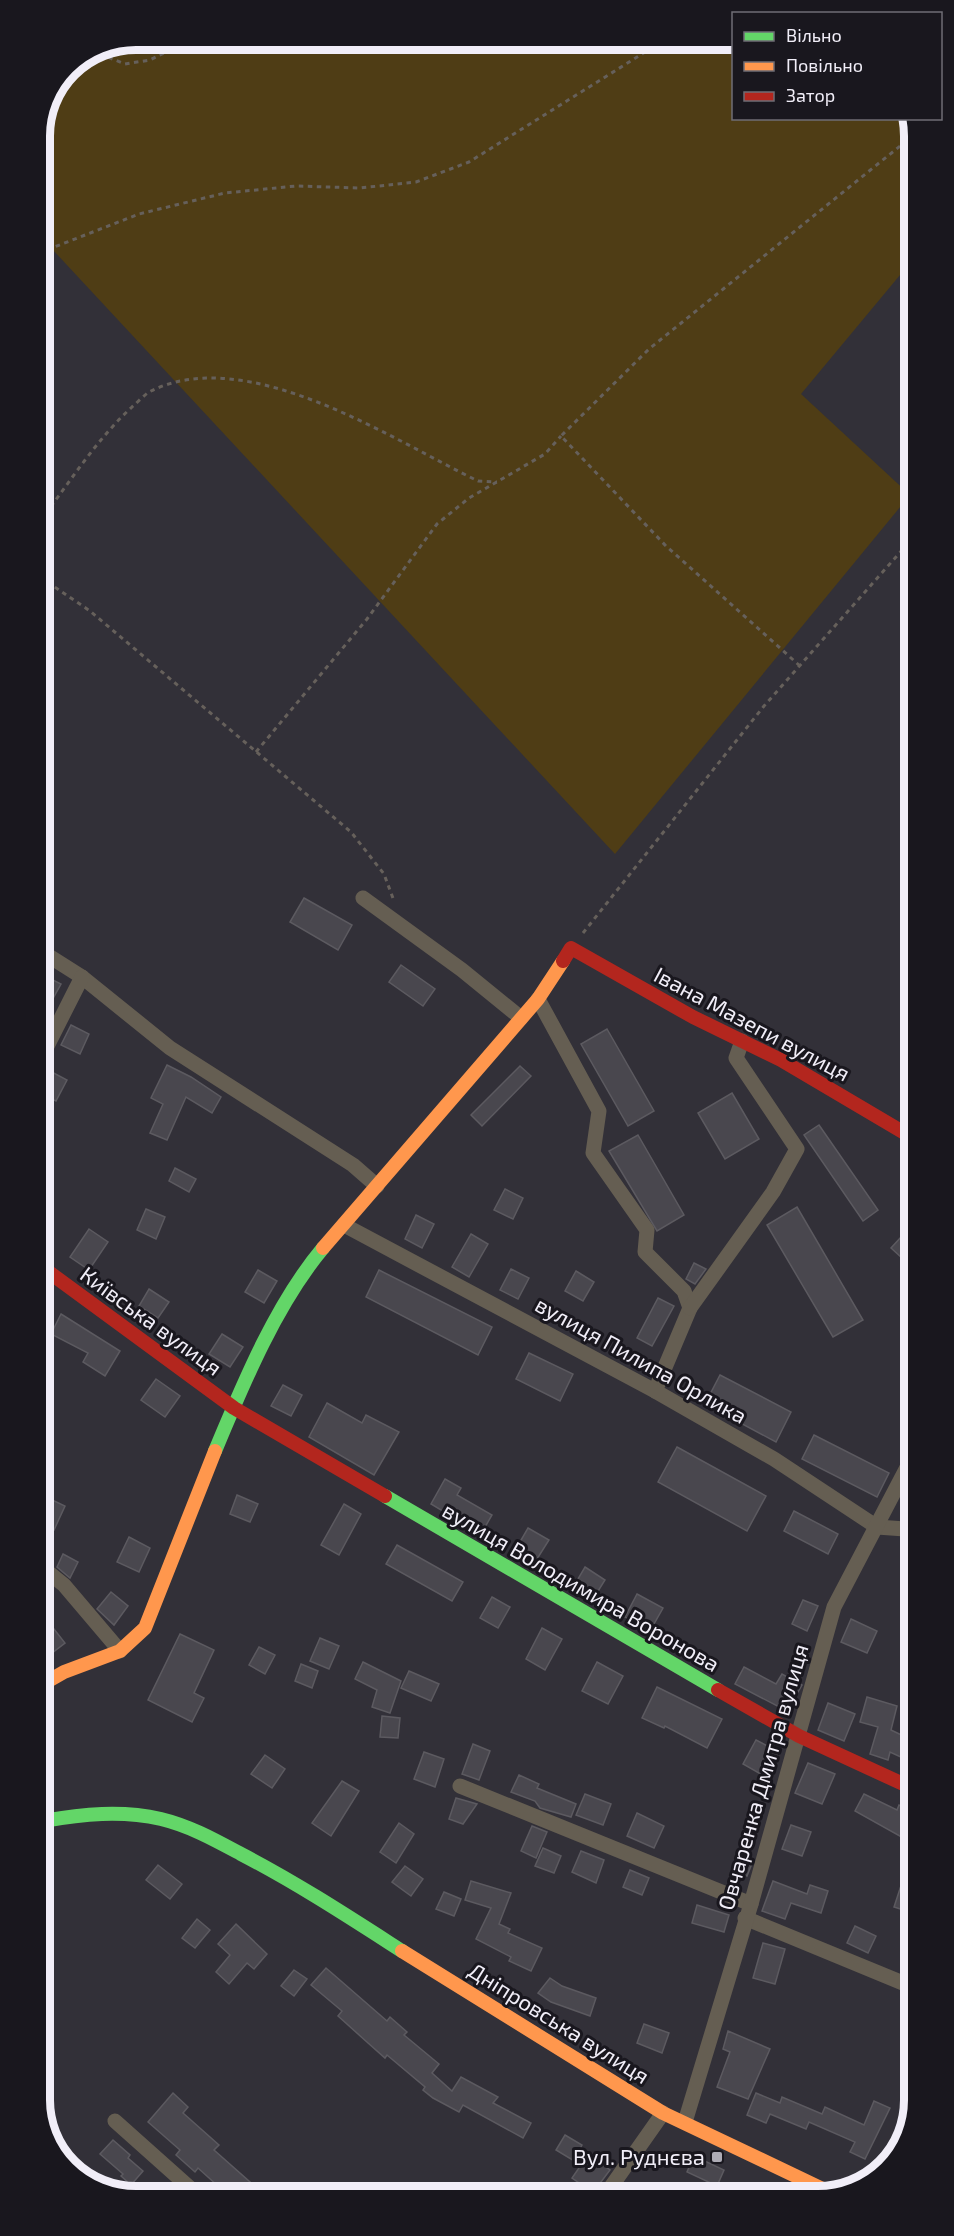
<svg xmlns="http://www.w3.org/2000/svg" width="954" height="2236" font-family="'Exo 2',sans-serif">
<rect width="100%" height="100%" fill="#323038"/>
<!-- green -->
<polygon fill="#4f3d15" points="135,39 733,39 734,118 910,119 910,263 801,394 910,495 615,854 39,235 39,129 67,67"/>
<!-- building -->
<g fill="#49474e" stroke="#5c5a60" stroke-width="1.5">
<polygon points="304,898 352,925 338,950 290,922"/>
<polygon points="401,965 435,989 423,1006 389,982"/>
<polygon points="41,974 61,984 41,1020"/>
<polygon points="71,1025 89,1034 80,1054 61,1045"/>
<polygon points="607,1029 654,1111 628,1126 581,1044"/>
<polygon points="167,1065 191,1077 221,1097 212,1113 186,1097 167,1140 150,1133 163,1104 151,1098"/>
<polygon points="520,1066 531,1076 482,1126 471,1115"/>
<polygon points="48,1070 67,1080 56,1101 42,1094 41,1082"/>
<polygon points="732,1093 759,1139 725,1159 698,1113"/>
<polygon points="819,1125 878,1210 863,1221 804,1135"/>
<polygon points="638,1135 684,1215 657,1231 609,1151"/>
<polygon points="175,1168 196,1179 189,1192 169,1181"/>
<polygon points="505,1189 523,1198 513,1219 494,1210"/>
<polygon points="797,1207 863,1320 833,1337 767,1225"/>
<polygon points="146,1209 165,1217 156,1239 137,1230"/>
<polygon points="416,1215 434,1224 422,1248 405,1239"/>
<polygon points="913,1224 913,1268 891,1248"/>
<polygon points="89,1229 108,1242 89,1270 70,1257"/>
<polygon points="471,1234 488,1244 469,1277 452,1267"/>
<polygon points="694,1263 706,1269 695,1284 686,1279"/>
<polygon points="511,1269 529,1278 518,1299 500,1290"/>
<polygon points="258,1270 277,1281 264,1303 245,1292"/>
<polygon points="379,1270 492,1327 478,1355 366,1297"/>
<polygon points="576,1271 594,1282 583,1301 565,1291"/>
<polygon points="149,1289 169,1302 158,1318 139,1306"/>
<polygon points="658,1298 674,1306 652,1346 637,1338"/>
<polygon points="61,1314 120,1351 105,1376 83,1362 88,1353 51,1334"/>
<polygon points="222,1334 243,1347 230,1367 209,1354"/>
<polygon points="529,1353 573,1374 560,1401 516,1379"/>
<polygon points="720,1375 791,1412 776,1442 705,1404"/>
<polygon points="156,1379 180,1396 165,1417 141,1400"/>
<polygon points="283,1385 302,1395 291,1416 271,1406"/>
<polygon points="327,1403 362,1423 366,1415 399,1432 374,1475 309,1437"/>
<polygon points="814,1435 889,1473 877,1497 802,1459"/>
<polygon points="677,1447 766,1496 747,1531 658,1482"/>
<polygon points="445,1479 461,1488 457,1495 492,1515 481,1534 431,1504"/>
<polygon points="237,1495 258,1504 250,1522 230,1514"/>
<polygon points="48,1498 65,1506 54,1530 43,1525 42,1510"/>
<polygon points="344,1504 361,1514 339,1555 321,1545"/>
<polygon points="794,1511 838,1534 828,1554 784,1531"/>
<polygon points="528,1528 549,1540 537,1559 517,1547"/>
<polygon points="129,1537 150,1548 139,1572 117,1562"/>
<polygon points="397,1545 463,1582 452,1601 386,1564"/>
<polygon points="63,1554 78,1562 70,1578 57,1567"/>
<polygon points="585,1567 605,1580 595,1596 575,1584"/>
<polygon points="111,1592 128,1606 114,1625 97,1609"/>
<polygon points="637,1594 663,1608 650,1631 625,1617"/>
<polygon points="492,1597 510,1607 498,1628 480,1618"/>
<polygon points="803,1600 818,1606 807,1631 792,1624"/>
<polygon points="43,1615 65,1643 43,1660"/>
<polygon points="851,1619 877,1631 867,1653 841,1642"/>
<polygon points="542,1628 562,1639 545,1670 526,1659"/>
<polygon points="180,1634 214,1650 194,1693 204,1698 192,1722 148,1700"/>
<polygon points="320,1638 339,1646 329,1669 310,1661"/>
<polygon points="259,1647 275,1655 265,1674 249,1665"/>
<polygon points="363,1662 401,1681 390,1713 372,1707 377,1690 355,1679"/>
<polygon points="597,1662 623,1676 608,1704 582,1691"/>
<polygon points="301,1664 318,1671 312,1688 295,1681"/>
<polygon points="744,1667 776,1684 782,1674 802,1685 787,1711 735,1684"/>
<polygon points="409,1671 439,1684 431,1701 401,1688"/>
<polygon points="657,1687 722,1719 707,1748 665,1726 664,1728 642,1718"/>
<polygon points="867,1697 897,1706 891,1730 914,1741 914,1763 890,1752 888,1760 870,1754 878,1727 860,1722"/>
<polygon points="828,1703 855,1714 844,1741 818,1730"/>
<polygon points="382,1716 400,1718 398,1738 380,1737"/>
<polygon points="756,1740 779,1752 766,1777 743,1764"/>
<polygon points="473,1744 490,1751 479,1780 462,1774"/>
<polygon points="424,1752 444,1759 435,1787 414,1779"/>
<polygon points="265,1755 285,1769 272,1788 251,1774"/>
<polygon points="808,1763 835,1774 822,1804 795,1793"/>
<polygon points="519,1775 539,1784 537,1788 576,1804 571,1817 540,1808 535,1801 511,1792"/>
<polygon points="342,1781 359,1791 331,1836 312,1823"/>
<polygon points="585,1794 611,1804 603,1825 576,1815"/>
<polygon points="864,1794 897,1810 899,1805 914,1812 914,1844 855,1811"/>
<polygon points="456,1798 477,1804 463,1824 449,1819"/>
<polygon points="637,1813 664,1826 654,1848 627,1836"/>
<polygon points="399,1823 414,1834 396,1863 380,1852"/>
<polygon points="791,1825 811,1832 802,1856 782,1849"/>
<polygon points="532,1826 547,1832 536,1858 521,1851"/>
<polygon points="543,1848 561,1856 554,1873 535,1866"/>
<polygon points="581,1851 604,1860 596,1883 572,1872"/>
<polygon points="912,1852 914,1853 914,1897 910,1912 894,1907"/>
<polygon points="740,1855 753,1861 747,1876 733,1870"/>
<polygon points="158,1865 182,1884 170,1899 146,1880"/>
<polygon points="405,1866 423,1879 411,1896 392,1882"/>
<polygon points="630,1870 649,1878 642,1895 623,1887"/>
<polygon points="471,1881 511,1893 499,1924 510,1929 508,1933 542,1948 531,1971 509,1961 511,1957 476,1939 491,1908 465,1900"/>
<polygon points="773,1881 807,1894 810,1885 828,1891 821,1913 791,1903 785,1919 762,1911"/>
<polygon points="444,1892 461,1899 454,1916 436,1909"/>
<polygon points="697,1905 729,1915 724,1932 692,1923"/>
<polygon points="197,1919 210,1930 195,1948 182,1938"/>
<polygon points="236,1924 267,1954 254,1969 247,1963 229,1984 216,1972 230,1955 218,1944"/>
<polygon points="855,1926 876,1936 868,1953 847,1943"/>
<polygon points="763,1943 785,1949 775,1984 753,1978"/>
<polygon points="326,1968 387,2021 390,2017 407,2032 404,2035 439,2064 432,2073 452,2091 461,2077 498,2097 493,2103 531,2123 523,2138 463,2105 459,2112 433,2098 423,2090 425,2087 387,2055 385,2058 368,2043 338,2016 342,2011 311,1985"/>
<polygon points="294,1970 307,1979 294,1996 281,1986"/>
<polygon points="550,1978 562,1986 596,1998 590,2016 551,2002 538,1993"/>
<polygon points="644,2024 669,2033 662,2053 637,2043"/>
<polygon points="728,2031 770,2049 748,2099 717,2087 730,2052 723,2049"/>
<polygon points="173,2093 188,2107 183,2113 219,2145 214,2150 266,2196 229,2196 198,2168 195,2172 176,2155 180,2150 148,2122"/>
<polygon points="756,2093 780,2103 782,2097 822,2114 825,2107 864,2125 874,2101 890,2108 865,2159 850,2152 855,2142 809,2122 806,2129 770,2114 766,2123 747,2115"/>
<polygon points="565,2135 582,2145 580,2149 610,2170 592,2194 576,2194 582,2185 572,2178 581,2165 556,2150"/>
<polygon points="113,2140 130,2155 128,2158 143,2171 131,2185 121,2176 123,2174 100,2154"/>
<polygon points="694,2156 724,2170 717,2186 687,2172"/>
</g>
<g fill="none" stroke-linecap="round" stroke-linejoin="round">
<!-- path -->
<g stroke="#66605b" stroke-width="3" stroke-dasharray="4.5 4.5" stroke-linecap="butt">
<polyline points="100,54 125,64 150,60 174,48 192,50 378,39"/>
<polyline points="39,253 139,214 225,193 296,186 360,188 416,182 469,162 666,39"/>
<path d="M40,521C70,482 96,440 132,407C137,403 143,396 149,392C246,342 391,439 478,481L497,482"/>
<polyline points="40,577 90,611 351,832 384,874 394,901"/>
<polyline points="800,666 666,546 561,436 649,349 910,138"/>
<polyline points="256,752 367,619 437,524 469,498 545,454 561,436"/>
<polyline points="583,933 764,706 911,540"/>
</g>
<!-- street -->
<g stroke="#655e52" stroke-width="15">
<polyline points="363,898 462,970 521,1018"/>
<polyline points="41,951 82,977 170,1048 353,1165 377,1186"/>
<polyline points="538,999 599,1111 593,1153 647,1230 645,1252 684,1291 690,1308 655,1391"/>
<polyline points="41,1058 82,977"/>
<polyline points="344,1225 655,1391 774,1459 877,1527 905,1529 914,1533"/>
<polyline points="690,1308 773,1192 797,1149 736,1058 742,1041"/>
<polyline points="43,1568 64,1585 120,1651"/>
<polyline points="460,1786 751,1904"/>
<polyline points="745,1918 915,1988"/>
<polyline points="115,2121 199,2196"/>
<polyline points="685,2122 751,1904 834,1607 913,1456"/>
<polyline points="606,2194 663,2113"/>
</g>
<!-- fast -->
<g stroke="#63d668" stroke-width="14">
<path d="M215,1451C243,1384 276,1304 323,1248"/>
<polyline points="385,1496 718,1690"/>
<path d="M43,1821C83,1814 121,1810 161,1819C190,1826 215,1840 241,1854C297,1883 349,1917 402,1951"/>
</g>
<!-- slow -->
<g stroke="#ff974d" stroke-width="14">
<polyline points="323,1248 538,999 563,961"/>
<polyline points="43,1684 64,1672 120,1651 145,1628 215,1451"/>
<polyline points="402,1951 663,2113 829,2192"/>
</g>
<!-- jam -->
<g stroke="#b3261e" stroke-width="14">
<polyline points="563,961 571,948 693,1017 781,1060 913,1138"/>
<polyline points="42,1267 234,1408 385,1496"/>
<polyline points="718,1690 799,1736 914,1789"/>
</g>
</g>
<!-- markers -->
<rect fill="#aeacb5" stroke="#19171e" stroke-width="2" x="711" y="2151" width="12" height="12" rx="3"/>
<g text-anchor="middle" stroke-width="6" stroke-linejoin="round" paint-order="stroke">
<!-- street labels -->
<g font-size="22" fill="#f1eef8" stroke="#19171e">
<text transform="translate(752 1024) rotate(28)" y="8">Івана Мазепи вулиця</text>
<text transform="translate(151 1321) rotate(36)" y="8">Київська вулиця</text>
<text transform="translate(641 1360) rotate(29)" y="8">вулиця Пилипа Орлика</text>
<text transform="translate(581 1587) rotate(30)" y="8">вулиця Володимира Воронова</text>
<text transform="translate(763 1777) rotate(-74)" y="8">Овчаренка Дмитра вулиця</text>
<text transform="translate(559 2023) rotate(32)" y="8">Дніпровська вулиця</text>
</g>
<!-- poi labels -->
<g font-size="22" fill="#f1eef8" stroke="#19171e" text-anchor="end">
<text x="705" y="2165">Вул. Руднєва</text>
</g>
</g>
<!-- crop -->
<path d="M0 0H954V2236H0ZM136 50H818A86 86 0 0 1 904 136V2100A86 86 0 0 1 818 2186H136A86 86 0 0 1 50 2100V136A86 86 0 0 1 136 50Z" fill="#19171e" fill-rule="evenodd"/>
<path fill="none" stroke="#f1eef8" stroke-width="8" d="M136 50H818A86 86 0 0 1 904 136V2100A86 86 0 0 1 818 2186H136A86 86 0 0 1 50 2100V136A86 86 0 0 1 136 50Z"/>
<!-- legend -->
<rect x="732" y="12" width="210" height="108" fill="#19171e" stroke="#6f6d75" stroke-width="1.5"/>
<rect x="744" y="32" width="30" height="9" fill="#63d668" stroke="#6f6d75" stroke-width="1.5"/>
<text x="786" y="42" font-size="18" fill="#f1eef8">Вільно</text>
<rect x="744" y="62" width="30" height="9" fill="#ff974d" stroke="#6f6d75" stroke-width="1.5"/>
<text x="786" y="72" font-size="18" fill="#f1eef8">Повільно</text>
<rect x="744" y="92" width="30" height="9" fill="#b3261e" stroke="#6f6d75" stroke-width="1.5"/>
<text x="786" y="102" font-size="18" fill="#f1eef8">Затор</text>
</svg>
